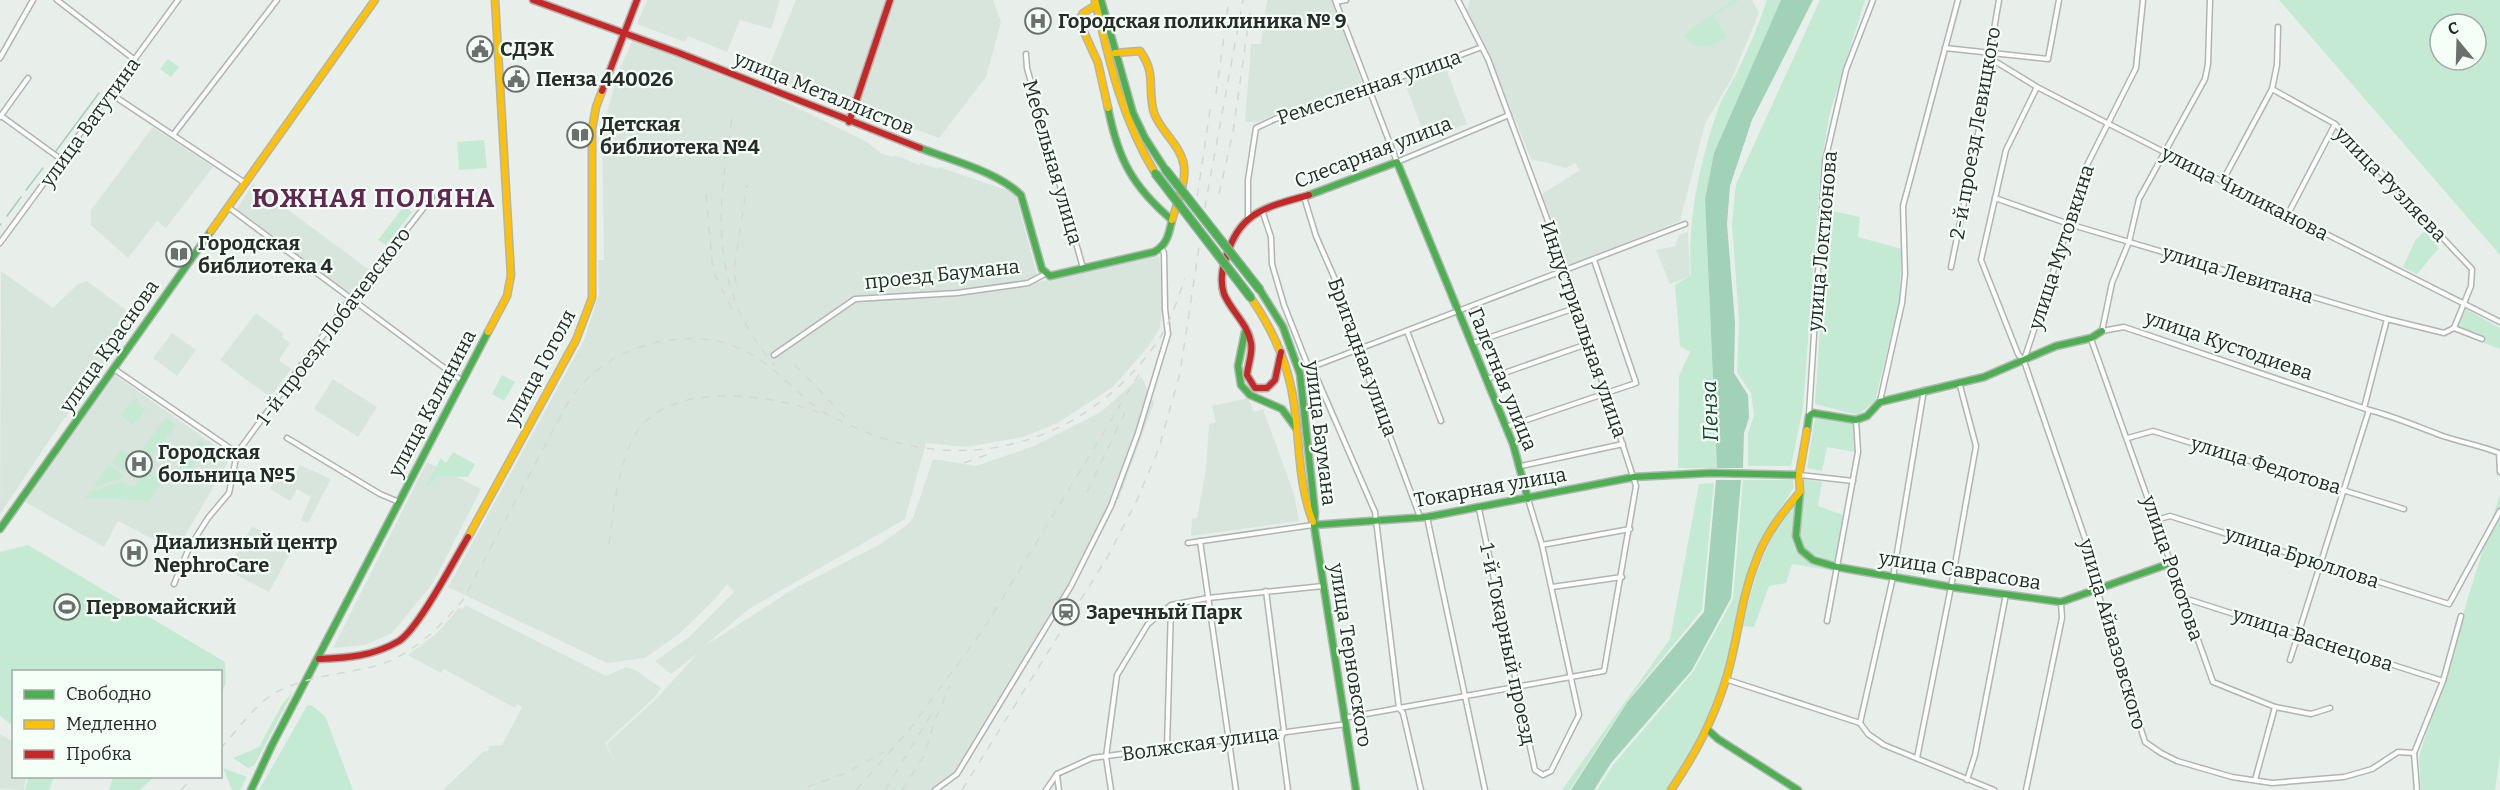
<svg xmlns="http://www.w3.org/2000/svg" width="2500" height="790" font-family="Bitter,serif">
<rect width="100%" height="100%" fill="#e8efeb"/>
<!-- built -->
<g fill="#d8e5dd">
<polygon points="647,0 780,0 771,29 740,20 727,52 688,36 685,42 637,24"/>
<polygon points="796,0 993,0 1001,22 986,77 939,138 912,128 832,105 765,76"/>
<polygon points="1267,0 1333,0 1363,85 1295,109 1294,107 1257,122 1245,122 1251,44 1261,44"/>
<polygon points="1470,0 1752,0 1759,13 1732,78 1705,124 1680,221 1568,266 1542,194 1580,170 1575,163 1566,168 1531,159 1489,55 1467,10"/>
<polygon points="633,40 767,93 867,142 882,154 894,157 895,155 919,165 920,163 938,169 939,167 1015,193 1039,282 1159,256 1163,301 1160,328 1148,347 1113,387 1056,424 1023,437 966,447 926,443 905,519 749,609 703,647 795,588 879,545 907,525 913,518 933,459 976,466 1034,446 1101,412 1141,376 1154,403 1120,496 1071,586 957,774 935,790 443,790 483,752 488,751 489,746 502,745 522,707 517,704 515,708 444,669 441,673 408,655 438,632 459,608 463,609 465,605 606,676 626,667 637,671 661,688 655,697 605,743 615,763 607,744 655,700 698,653 671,674 655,661 689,637 734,592 727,584 715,599 679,634 645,658 607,663 448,587 584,340 599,294 598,260 604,260 602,130 619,70"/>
<polygon points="1445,66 1467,124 1426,139 1404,81"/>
<polygon points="153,127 213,167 166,228 157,221 128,258 91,225 91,210"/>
<polygon points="253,184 375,274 356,301 235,212"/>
<polygon points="1688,232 1690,276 1670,284 1656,250 1675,246 1679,235"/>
<polygon points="1,271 53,308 78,284 87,281 138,319 61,423 0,514"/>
<polygon points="256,313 284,334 282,337 290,343 279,360 291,369 270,397 220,360"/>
<polygon points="172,333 196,350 177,376 153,358"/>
<polygon points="115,375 231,457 176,551 118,521 104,547 25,502"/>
<polygon points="333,379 377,407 358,437 314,409"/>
<polygon points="1248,398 1254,412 1263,409 1294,494 1299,521 1191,536 1192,519 1197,518 1206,469 1209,424 1216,422 1212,406"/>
<polygon points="427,462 481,489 433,583 392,633 365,645 333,648"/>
<polygon points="300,465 331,479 308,523 301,520 311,497 297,489 290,501 270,489 277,476 291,484"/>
<polygon points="252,526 293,548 269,592 227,570"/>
<polygon points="0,734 13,742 14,776 26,777 24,790 0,789"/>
</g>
<!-- green -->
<g fill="#c4ead4" fill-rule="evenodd">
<path d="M1733,0H1739L1714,16L1727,37C1710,47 1699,52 1684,37L1691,29Z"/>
<path d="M1767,0H1781L1714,153L1705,199L1717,468H1678L1679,376L1690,352L1680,346L1675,285L1691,275C1687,219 1700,162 1718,109C1723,95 1733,82 1739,68C1750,46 1759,23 1767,0Z"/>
<polygon points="1820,0 1865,0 1830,112 1821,164 1803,408 1791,466 1748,466 1748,433 1754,415 1751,393 1737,372 1739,322 1732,224 1736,184"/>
<path d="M2279,0H2500V255ZM2440,24H2476V60H2440Z"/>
<polygon points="168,59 179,67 171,77 160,69"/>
<polygon points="484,140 487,168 459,170 457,142"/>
<polygon points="404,206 412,212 386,245 378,240"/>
<polygon points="1828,210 1860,217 1858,237 1902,249 1899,303 1875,401 1858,415 1815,404"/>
<polygon points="2425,231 2439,248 2417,274 2403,267 2416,239"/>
<polygon points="2466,309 2500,328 2500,349 2484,343 2485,337 2458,326"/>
<polygon points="502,375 515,382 504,401 492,394"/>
<polygon points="135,398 138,399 136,402 146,410 133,425 120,415"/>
<polygon points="1815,416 1854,424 1855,452 1827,447 1822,471 1807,468"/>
<polygon points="166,417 176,425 149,460 140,452"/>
<polygon points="199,439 207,446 184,480 180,481 172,474"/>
<polygon points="121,450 153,470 153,471 140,474 131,468 125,471 112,462"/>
<polygon points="453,452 475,464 468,477 437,476 429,487 426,485 441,458 446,463"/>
<polygon points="109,465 123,475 122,478 93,487"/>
<polygon points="157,473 164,479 149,501 85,498 89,492 122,482 134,487 141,476"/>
<path d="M1804,479L1822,482L1818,506L1843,515L1835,563C1825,559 1813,557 1806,549C1795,536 1804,496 1804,479Z"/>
<polygon points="1743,480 1793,480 1794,487 1761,540 1742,589 1721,686 1701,737 1667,790 1597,790 1613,765 1693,672 1733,599"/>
<polygon points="1714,483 1702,610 1628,700 1570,790 1562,790 1670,639 1699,484"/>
<polygon points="2500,494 2500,755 2495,790 2421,790 2419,757"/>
<path d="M1797,501C1791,546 1789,552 1834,571L1792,564L1786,583L1769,586L1754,627L1743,626C1755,575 1763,543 1797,501Z"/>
<polygon points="28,545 225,662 226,683 221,694 220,672 14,672 13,726 0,716 0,552"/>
<polygon points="294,690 254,766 248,768 233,758 259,747 281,706"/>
<polygon points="311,705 325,716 353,790 259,790 307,706"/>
<polygon points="223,768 247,777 240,790 232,790"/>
<polygon points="29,776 54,776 54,777 49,790 25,790"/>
<polygon points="113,777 113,776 154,777 140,790 109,790"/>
</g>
<!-- water -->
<g fill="#a1d1b6">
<polygon points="1781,0 1813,0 1752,120 1730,186 1727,224 1735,323 1734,373 1748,395 1749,418 1744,433 1743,468 1717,468 1705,199 1714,153"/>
<polygon points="1716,480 1741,480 1731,598 1692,670 1611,763 1594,790 1571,790 1628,701 1704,612"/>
</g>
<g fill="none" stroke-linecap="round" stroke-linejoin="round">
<!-- stream -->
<g stroke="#a1d1b6" stroke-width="1.5">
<polyline points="56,151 99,93"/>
<polyline points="26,190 43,168"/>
<polyline points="7,216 21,197"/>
<polyline points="0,225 1,224"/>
</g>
<!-- street casing -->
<g stroke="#b0b5b2" stroke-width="7">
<g id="street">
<polyline points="57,0 135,60"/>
<polyline points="1335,0 1397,162 1509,115"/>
<path d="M2210,0L2208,64L2205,79L2139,199L2129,242L2112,283L2102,331L2124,327L2369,410C2393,416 2416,426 2440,435C2459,442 2480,445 2499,453L2500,472"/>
<polyline points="1336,2 1346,0"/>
<polyline points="1945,48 2048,59 2059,0"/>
<polyline points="1026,54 1027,68 1083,268"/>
<polyline points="0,58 33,0"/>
<polyline points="1993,60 2037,87 2107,123 2500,322"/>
<polyline points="2037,87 2006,150 1981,260 2018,354 2024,361 2102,588 2099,596 2145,742 2161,753 2177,761 2232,777 2272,783 2344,777 2372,769 2398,752 2414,753"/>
<polyline points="2272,89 2335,124 2472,269 2471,286 2454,328"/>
<polyline points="111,94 245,183"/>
<polyline points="0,115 62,160"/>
<polyline points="0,117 28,78"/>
<polyline points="173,135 277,0"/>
<polyline points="2222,182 2272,89 2277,65 2278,27"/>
<polyline points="1304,197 1316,236 1334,277 1373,391 1420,517"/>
<polyline points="1995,198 2069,224 2387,319 2444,333 2454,328 2482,339"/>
<polyline points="228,207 462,381"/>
<polyline points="1262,210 1271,237 1272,264 1284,305 1308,366 1312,367 1375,512 1399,708 1403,713 1421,790"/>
<polyline points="2287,216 2335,124"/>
<polyline points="1248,217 1248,180 1256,128 1275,119 1369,89 1482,47"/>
<polyline points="0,243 178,0"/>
<polyline points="1951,267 1993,60 1990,53 1999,0"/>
<polyline points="1407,331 1441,421"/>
<polyline points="2091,339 2213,682 2275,707 2311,714 2330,708"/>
<polyline points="1473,343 1578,307"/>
<polyline points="774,355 855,299 957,293 1028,283 1045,274"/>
<polyline points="2024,360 2069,224 2082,175 2136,68 2143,0"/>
<polyline points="1312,367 1685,224"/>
<polyline points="114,369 237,453"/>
<polyline points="1487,379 1590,343"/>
<polyline points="1880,401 1902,303 1905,274 1903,206 1958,0"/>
<polyline points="2364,408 2387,319"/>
<polyline points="1809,414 1825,161 1846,70 1873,0"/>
<polyline points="1506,427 1636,383 1594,260"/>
<polyline points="287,438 380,494 399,502"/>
<polyline points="2128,438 2153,431 2404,509"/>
<polyline points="1521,466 1623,444"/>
<polyline points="1800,475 1853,481"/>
<polyline points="1479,509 1535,770 1543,775 1551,771 1579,715 1542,545 1528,499"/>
<polyline points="1427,517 1485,790"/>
<polyline points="2156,520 2170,516 2449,604 2500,511"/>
<polyline points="1200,541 1236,790"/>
<polyline points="1188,543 1313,525"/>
<polyline points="1542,545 1630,529"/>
<polyline points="174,584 189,548 208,518 229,493 237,453 350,299 376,269 432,197"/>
<polyline points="1552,587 1622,577"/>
<polyline points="1266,591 1284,731 1281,738 1288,790"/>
<polyline points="2184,598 2443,681"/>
<polyline points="1827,621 1858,452 1856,420"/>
<polyline points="2290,660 2369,410"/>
<polyline points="1725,679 1860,723 1868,734 1884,745 1994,790"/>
<polyline points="1344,718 1604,671 1636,486 1566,270 1488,59 1458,0"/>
<polyline points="1860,723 1893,577 1924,390"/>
<polyline points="1167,748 1171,606"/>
<polyline points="1917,758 1951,587 1976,446 1959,382"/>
<polyline points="1057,774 1092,758 1346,724"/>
<polyline points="1057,776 1059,790"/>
<polyline points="1967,780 1975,755 2006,594"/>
<polyline points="2255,780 2275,707"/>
<polyline points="935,790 957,774 1071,586 1111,506 1138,433 1168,334 1165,309 1164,253 1162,249"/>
<polyline points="1046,790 1057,774"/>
<polyline points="1111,790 1106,757 1117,675 1148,624 1171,605 1208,598 1323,586"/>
<polyline points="2026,790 2062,618 2061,603"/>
<polyline points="2417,790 2414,753 2443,681 2461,616"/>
</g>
</g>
<!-- fast casing -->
<g stroke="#b0b5b2" stroke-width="9">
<g id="fast">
<polyline points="1101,0 1133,113 1145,138 1165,169"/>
<path d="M920,148C951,160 998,172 1021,195L1042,269L1050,276L1154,252C1167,245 1169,234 1172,220C1132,186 1118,159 1108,108"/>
<polyline points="1309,195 1397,162 1513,444 1528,499"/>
<polyline points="1260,290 1283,327 1300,374 1315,513 1314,525 1356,790"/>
<polyline points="1245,332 1238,366 1241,385 1250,395 1282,409 1296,428"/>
<polyline points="1807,430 1809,416 1813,413 1856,420 1867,416 1880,402 1984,377 2056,346 2091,338 2102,331"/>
<polyline points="1800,493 1796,536 1801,550 1813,560 1837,567 1951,587 2061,602 2171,563"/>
<polyline points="1314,525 1427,517 1634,477 1711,473 1799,475"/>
<polyline points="0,529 211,231"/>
<polyline points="1708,730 1718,739 1798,790"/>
<polyline points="251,790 272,745 488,332"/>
</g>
</g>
<!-- slow casing -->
<g stroke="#b0b5b2" stroke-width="9">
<g id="slow">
<path d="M1095,0C1109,61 1122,119 1155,173"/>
<polyline points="1096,5 1083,13 1079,21 1098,63 1108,108"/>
<path d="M1115,53L1140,51C1157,74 1147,89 1154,113C1161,132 1181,145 1184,166C1186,184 1177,203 1172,220"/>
<polyline points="211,231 375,0"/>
<path d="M1251,298C1273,330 1289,365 1294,404C1300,444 1298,484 1313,522"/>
<polyline points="488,332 507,296 511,275 495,0"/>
<polyline points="468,537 576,340 592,298 592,129 596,107 602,91"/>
<path d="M1671,790C1697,751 1713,721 1727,676C1738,638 1741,598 1756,561C1765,535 1782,513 1800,492L1799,475L1807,430"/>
</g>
</g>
<!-- jam casing -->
<g stroke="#b0b5b2" stroke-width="9">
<g id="jam">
<polyline points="533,0 679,53 920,148"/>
<polyline points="602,91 637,0"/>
<polyline points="849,122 890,0"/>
<path d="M1281,352L1275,380L1267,388H1255L1247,375C1248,364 1253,353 1251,343C1248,324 1231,311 1224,294C1220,282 1222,269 1226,258C1239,211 1267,207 1309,195"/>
<path d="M319,659C347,658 374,656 399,641C419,628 454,560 468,537"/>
</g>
</g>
<!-- street -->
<use href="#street" stroke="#fcfdfc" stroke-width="4"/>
<!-- fast -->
<use href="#fast" stroke="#4caf50" stroke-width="6"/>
<!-- slow -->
<use href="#slow" stroke="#ffc107" stroke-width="6"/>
<!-- jam -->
<use href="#jam" stroke="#c62828" stroke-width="6"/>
<!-- rail -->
<g stroke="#d4d7d6" stroke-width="1.5" stroke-dasharray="8 8" stroke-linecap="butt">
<polyline points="1216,94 1229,0"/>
<path d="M732,119C717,213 708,286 774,365"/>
<polyline points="706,194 713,271 733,311"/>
<polyline points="1219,194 1233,132 1250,12"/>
<polyline points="1195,212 1211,103"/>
<polyline points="736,283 734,269 747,185"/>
<polyline points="795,365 845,417"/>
<polyline points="964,463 989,454"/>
<polyline points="1087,492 1128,406"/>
<path d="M609,544C613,511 619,461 636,433C670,380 771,394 820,413"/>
<path d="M220,749C237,731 254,705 275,693C304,677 340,674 372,667C409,658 438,629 463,600L566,406C574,393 583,382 595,372C632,341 692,329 736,347C770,360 791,389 819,409C829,416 841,421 852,426C966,480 1092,442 1161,336C1172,319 1178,297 1185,278"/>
<polyline points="807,787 844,774 884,752"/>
<polyline points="181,790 194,776"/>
<polyline points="856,790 909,730 983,630 1141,371"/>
<polyline points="885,790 935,708"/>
<polyline points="902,790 924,756 935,720 950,686"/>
<polyline points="962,790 1108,556 1137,500 1159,448 1180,373 1206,201 1243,0"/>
</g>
<!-- fast-bridge casing -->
<g stroke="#94aba1" stroke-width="10" stroke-linecap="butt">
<g id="fast-bridge">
<polyline points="1165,169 1260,290"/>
<polyline points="1155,173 1251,298"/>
</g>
</g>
<!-- fast-bridge -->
<use href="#fast-bridge" stroke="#4caf50" stroke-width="7"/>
</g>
<!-- icons -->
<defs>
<g id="hospital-ring" transform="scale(1.35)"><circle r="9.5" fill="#f4fff8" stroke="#6b706d" stroke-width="1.5"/><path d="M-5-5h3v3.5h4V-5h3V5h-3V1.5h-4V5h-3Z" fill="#6b706d"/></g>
<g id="civic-ring" transform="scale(1.35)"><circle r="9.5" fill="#f4fff8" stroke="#6b706d" stroke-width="1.5"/><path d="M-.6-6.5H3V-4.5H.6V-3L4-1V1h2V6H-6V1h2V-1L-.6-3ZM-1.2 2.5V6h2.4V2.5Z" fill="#6b706d"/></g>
<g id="library-ring" transform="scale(1.35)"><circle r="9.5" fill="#f4fff8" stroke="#6b706d" stroke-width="1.5"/><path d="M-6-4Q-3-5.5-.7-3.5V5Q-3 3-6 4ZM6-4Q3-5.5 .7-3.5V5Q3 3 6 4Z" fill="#6b706d"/></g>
<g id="stadium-ring" transform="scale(1.35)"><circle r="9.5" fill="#f4fff8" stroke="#6b706d" stroke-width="1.5"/><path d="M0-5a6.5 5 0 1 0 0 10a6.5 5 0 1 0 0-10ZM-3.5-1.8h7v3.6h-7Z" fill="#6b706d"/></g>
<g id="station-ring" transform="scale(1.35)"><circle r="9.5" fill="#f4fff8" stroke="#6b706d" stroke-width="1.5"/><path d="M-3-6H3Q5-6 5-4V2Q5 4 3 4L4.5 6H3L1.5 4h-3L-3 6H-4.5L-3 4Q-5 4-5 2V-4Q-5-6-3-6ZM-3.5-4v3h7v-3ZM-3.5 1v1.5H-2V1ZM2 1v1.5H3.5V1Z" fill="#6b706d"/></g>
</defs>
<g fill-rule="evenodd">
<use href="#hospital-ring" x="1038" y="21"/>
<use href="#civic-ring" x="480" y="49"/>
<use href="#civic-ring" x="516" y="79"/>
<use href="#library-ring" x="580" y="135"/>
<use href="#library-ring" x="179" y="254"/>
<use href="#hospital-ring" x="139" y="464"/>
<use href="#hospital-ring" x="134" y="553"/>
<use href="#stadium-ring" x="67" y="607"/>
<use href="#station-ring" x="1066" y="612"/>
</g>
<g text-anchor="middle" stroke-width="4.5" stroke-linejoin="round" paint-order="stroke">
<!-- poi labels -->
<g font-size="20" font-weight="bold" fill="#272c29" stroke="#f4fff8" text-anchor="start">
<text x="1058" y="28">Городская поликлиника № 9</text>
<text x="500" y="56">СДЭК</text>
<text x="536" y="86">Пенза 440026</text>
<text x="600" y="131">Детская<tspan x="600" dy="23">библиотека №4</tspan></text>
<text x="198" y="250">Городская<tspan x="198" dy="23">библиотека 4</tspan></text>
<text x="158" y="459">Городская<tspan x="158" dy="23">больница №5</tspan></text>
<text x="154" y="549">Диализный центр<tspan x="154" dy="23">NephroCare</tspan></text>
<text x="86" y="614">Первомайский</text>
<text x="1086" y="619">Заречный Парк</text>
</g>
<!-- street labels -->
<g font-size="20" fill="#272c29" stroke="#f4fff8">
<text transform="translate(1369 87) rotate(-19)" y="7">Ремесленная улица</text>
<text transform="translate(824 93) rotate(22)" y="7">улица Металлистов</text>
<text transform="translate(90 122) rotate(-54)" y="7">улица Ватутина</text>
<text transform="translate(1975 133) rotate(-80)" y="7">2-й проезд Левицкого</text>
<text transform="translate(1373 152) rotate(-21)" y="7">Слесарная улица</text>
<text transform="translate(1053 162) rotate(74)" y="7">Мебельная улица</text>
<text transform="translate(2391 184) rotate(46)" y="7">улица Рузляева</text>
<text transform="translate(2245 193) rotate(27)" y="7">улица Чиликанова</text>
<text transform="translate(1822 241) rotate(-85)" y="7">улица Локтионова</text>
<text transform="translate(2061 247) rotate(-72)" y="7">улица Мутовкина</text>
<text transform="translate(942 274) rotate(-6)" y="7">проезд Баумана</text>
<text transform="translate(2238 274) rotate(17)" y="7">улица Левитана</text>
<text transform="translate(333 326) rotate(-53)" y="7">1-й проезд Лобачевского</text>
<text transform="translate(1584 329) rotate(71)" y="7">Индустриальная улица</text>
<text transform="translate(2229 345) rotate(19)" y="7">улица Кустодиева</text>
<text transform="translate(109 346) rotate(-55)" y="7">улица Краснова</text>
<text transform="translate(1363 357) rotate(70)" y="7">Бригадная улица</text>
<text transform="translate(540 367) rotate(-62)" y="7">улица Гоголя</text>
<text transform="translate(1503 379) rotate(68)" y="7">Галетная улица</text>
<text transform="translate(432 403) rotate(-62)" y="7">улица Калинина</text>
<text transform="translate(1321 433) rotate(83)" y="7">улица Баумана</text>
<text transform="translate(2266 465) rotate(17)" y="7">улица Федотова</text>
<text transform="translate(1490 487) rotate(-10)" y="7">Токарная улица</text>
<text transform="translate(2302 557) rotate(18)" y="7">улица Брюллова</text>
<text transform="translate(2173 568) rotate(71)" y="7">улица Рокотова</text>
<text transform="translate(1960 570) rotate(9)" y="7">улица Саврасова</text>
<text transform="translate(2113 634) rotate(74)" y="7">улица Айвазовского</text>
<text transform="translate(2313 639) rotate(18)" y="7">улица Васнецова</text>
<text transform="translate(1508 644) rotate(78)" y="7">1-й Токарный проезд</text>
<text transform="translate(1351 655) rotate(81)" y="7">улица Терновского</text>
<text transform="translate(1200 743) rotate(-8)" y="7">Волжская улица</text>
</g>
<!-- water labels -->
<g font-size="21" font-style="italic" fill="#10452d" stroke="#f4fff8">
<text transform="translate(1710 411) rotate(-92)" y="7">Пенза</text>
</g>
<!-- district labels -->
<g font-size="26" font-weight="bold" letter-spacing="1.5" fill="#612750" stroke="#f4fff8">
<text x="374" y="207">ЮЖНАЯ ПОЛЯНА</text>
</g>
</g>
<!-- legend -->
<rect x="12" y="670" width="210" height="108" fill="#f4fff8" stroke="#a2aba5" stroke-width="1.5"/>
<rect x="24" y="690" width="30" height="9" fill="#4caf50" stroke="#a2aba5" stroke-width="1.5"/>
<text x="66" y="700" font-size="18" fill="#272c29">Свободно</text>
<rect x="24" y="720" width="30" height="9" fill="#ffc107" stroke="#a2aba5" stroke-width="1.5"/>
<text x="66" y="730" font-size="18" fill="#272c29">Медленно</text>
<rect x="24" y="750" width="30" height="9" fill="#c62828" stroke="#a2aba5" stroke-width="1.5"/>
<text x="66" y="760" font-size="18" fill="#272c29">Пробка</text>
<!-- north arrow -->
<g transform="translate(2458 42) rotate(341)"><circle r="28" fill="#f4fff8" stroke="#a2aba5" stroke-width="1.5"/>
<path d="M0-4.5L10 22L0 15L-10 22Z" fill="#6b706d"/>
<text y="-9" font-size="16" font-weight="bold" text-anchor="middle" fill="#272c29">С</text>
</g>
</svg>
